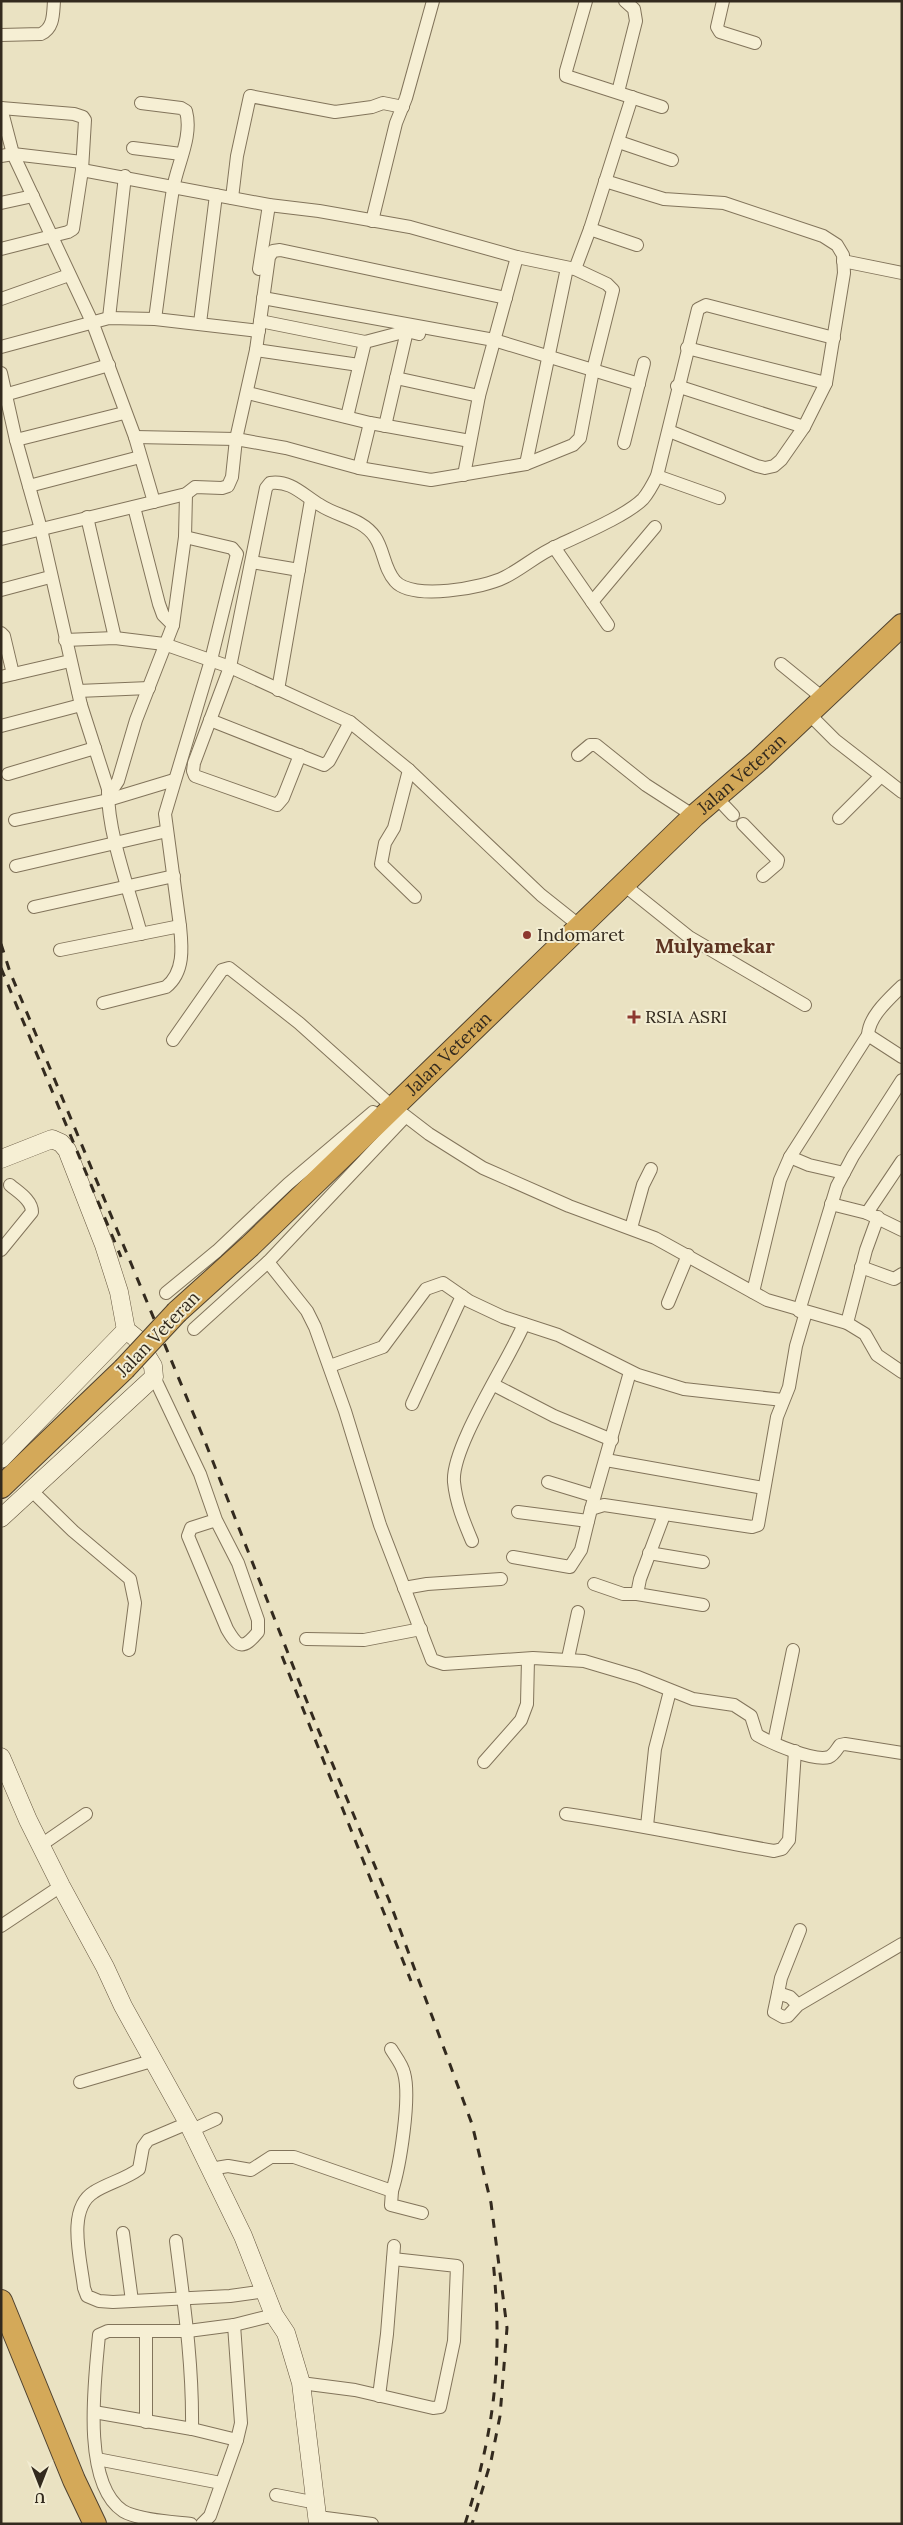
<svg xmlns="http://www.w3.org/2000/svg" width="903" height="2525" font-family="Lora,serif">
<rect width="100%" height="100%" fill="#eae2c2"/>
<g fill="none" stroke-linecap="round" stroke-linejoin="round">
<!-- street casing -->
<g stroke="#82745b" stroke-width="14">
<g id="street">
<polyline points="586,1 566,71 566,76 662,107"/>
<polyline points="723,1 717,27 720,32 755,43"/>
<path d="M1,35L41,34C54,28 53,14 54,1"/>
<polyline points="618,92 636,21 634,9 625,1"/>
<path d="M141,103L181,108L186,111C193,137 177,164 173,189C166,232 161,276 155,319"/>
<polyline points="1,108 13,154 93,324 135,437 154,502"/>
<polyline points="1,108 74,114 83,117 85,120 82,170 73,229 68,232 1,249"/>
<polyline points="619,142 672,160"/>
<polyline points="133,148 181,154"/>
<polyline points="1,156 13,154 82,162"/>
<polyline points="82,170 269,205 319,211 410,227 517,257 575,269 607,284 613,290 593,370 580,438 573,445 526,464 431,480 359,468 286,448 236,439 135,437"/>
<polyline points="605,181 664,199 724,203 823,236 837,245 843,255 844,273 826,383 804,427 781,460 774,466 765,468 757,466 669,431"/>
<polyline points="232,198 237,156 250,96 335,112 372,107 383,103 403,107"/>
<polyline points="1,203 33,196"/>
<polyline points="372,221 396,123 406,98 433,1"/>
<polyline points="590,229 637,245"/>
<polyline points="843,261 902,273"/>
<polyline points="259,269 269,205"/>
<polyline points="575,269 590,229 632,97"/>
<polyline points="263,298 494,340 639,384"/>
<polyline points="1,299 69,275"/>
<polyline points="109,318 125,176"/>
<polyline points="260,321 365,342 407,331 419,334"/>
<polyline points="200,323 216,195"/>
<polyline points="1,347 109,318 155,319 259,331"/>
<polyline points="687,348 826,383"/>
<polyline points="256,350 359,365"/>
<path d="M1,373L16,440L41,529L81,705L108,789C107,832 130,892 141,934"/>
<polyline points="396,378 479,396"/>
<polyline points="677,386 804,427"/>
<polyline points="248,393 370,423 470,441"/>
<polyline points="1,396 109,365"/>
<polyline points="347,417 365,342"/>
<polyline points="385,426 407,331"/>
<polyline points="16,440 124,413"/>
<polyline points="624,443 644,363"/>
<polyline points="526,464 567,268"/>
<polyline points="359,468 370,423"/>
<polyline points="464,475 479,396 517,257"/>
<polyline points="657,476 719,498"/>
<polyline points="29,486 140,457"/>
<polyline points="134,507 159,604 163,615 173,625"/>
<polyline points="87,517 115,638"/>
<polyline points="1,539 186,494 195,487 222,488 228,486 232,477 236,439 256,350 269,257 273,251 280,250 506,298"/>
<polyline points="554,547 608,625"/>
<polyline points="252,562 299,570"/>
<polyline points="1,590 50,577"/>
<polyline points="592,602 655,527"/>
<polyline points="1,633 4,636 13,674"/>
<polyline points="65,640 115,638 164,644 230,667 350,722 409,770 541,895 580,926"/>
<polyline points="781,664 824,699"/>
<polyline points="1,677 70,661"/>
<polyline points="278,690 311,500"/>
<polyline points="78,691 149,688"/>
<polyline points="808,713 835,740 902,792"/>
<polyline points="210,720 324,765 329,761 350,722"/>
<polyline points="1,726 81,705"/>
<path d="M300,755L283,798L277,805L195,776L193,771L194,763L230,667L266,488L270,483C291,480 303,495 320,505C338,517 362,518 375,537C384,550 384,569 395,581C412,601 484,588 505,577C523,568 538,554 557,546C580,535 626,516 643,499C649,492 653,484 657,476L698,309L706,305L834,338"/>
<polyline points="578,755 590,745 596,745 646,785 694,816"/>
<polyline points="409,770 394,828 385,843 381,864 415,897"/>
<polyline points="8,774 95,748"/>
<polyline points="108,789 114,787 118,781 136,720 173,625 185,537 186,494"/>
<polyline points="717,798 733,815"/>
<polyline points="839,818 881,776"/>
<polyline points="15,820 108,800 174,780"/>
<polyline points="743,824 778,860 777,864 763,876"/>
<polyline points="16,866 167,831"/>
<polyline points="624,885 689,937 805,1005"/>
<polyline points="34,907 174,876"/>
<polyline points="180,926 165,814 211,660 237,554 232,548 185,537"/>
<path d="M60,950L180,926C182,946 185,972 166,987L103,1003"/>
<path d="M868,1035C869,1016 889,999 902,986"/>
<polyline points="173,1040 222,970 229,968 299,1023 386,1101 429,1134 483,1168 569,1206 655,1238 767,1300 847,1323 865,1334 877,1355 902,1372"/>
<polyline points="790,1157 809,1165 844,1173"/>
<polyline points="831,1204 867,1213 902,1230"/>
<polyline points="867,1213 902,1161"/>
<polyline points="631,1228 643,1185 651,1169"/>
<path d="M1,1250L32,1212C32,1200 18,1192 10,1185"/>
<path d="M268,1262L307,1311L315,1327L345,1411L380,1525L432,1660L444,1664L533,1658L584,1661L638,1677L693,1699L734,1705L751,1716L757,1735C771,1743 814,1762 829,1757C834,1755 837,1749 840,1745L845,1744L902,1753"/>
<polyline points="861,1267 894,1279 902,1274"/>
<polyline points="753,1292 780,1180 790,1157 868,1035 902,1057"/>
<polyline points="166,1293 217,1251 288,1184 373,1112"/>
<polyline points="668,1303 688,1255"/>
<polyline points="799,1311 837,1186 853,1156 902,1080"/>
<polyline points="847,1323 866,1250 878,1217"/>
<polyline points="194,1329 268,1262 405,1117"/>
<polyline points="330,1366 383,1347 426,1289 443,1283 469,1301 503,1317 558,1335 638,1375 684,1389 783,1400"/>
<path d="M154,1377L200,1474L216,1520L238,1563L258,1620V1632C243,1650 238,1648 227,1629L188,1536L191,1528L216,1520"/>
<polyline points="494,1385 554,1416 612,1440"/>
<polyline points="412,1404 462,1296"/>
<polyline points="606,1460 764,1488"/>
<polyline points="548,1482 594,1496"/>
<polyline points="32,1491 73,1531 130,1579 135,1603 129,1650"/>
<polyline points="591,1509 630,1372"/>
<polyline points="518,1512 588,1521"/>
<polyline points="664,1515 640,1579 637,1594 703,1605"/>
<path d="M472,1541C464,1522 456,1503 454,1482C451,1447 508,1362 524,1324"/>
<polyline points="649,1553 703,1562"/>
<polyline points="513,1557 570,1567 581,1550 591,1509 604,1505 752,1527 758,1525 777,1417 789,1387 796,1346 806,1312"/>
<polyline points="594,1584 623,1594 637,1594"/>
<polyline points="404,1588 427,1584 501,1579"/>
<polyline points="306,1639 364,1640 421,1629"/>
<polyline points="568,1658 578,1612"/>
<polyline points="774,1742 793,1650"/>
<polyline points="484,1762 521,1720 527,1704 528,1659"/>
<path d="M566,1814C636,1824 705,1839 774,1851L782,1849L789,1840L795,1751"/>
<polyline points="647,1826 655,1749 670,1691"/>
<polyline points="41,1845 86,1814"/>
<polyline points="1,1926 61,1886"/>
<polyline points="778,1993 781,1978 800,1930"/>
<polyline points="798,2005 790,1997 778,1993 774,2012 783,2017 788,2016 798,2005 902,1944"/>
<path d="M391,2049C395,2056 402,2064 404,2073C411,2097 400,2166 392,2191"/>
<polyline points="80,2082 155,2060"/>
<path d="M188,2123L148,2140L143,2147L139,2169C126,2179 108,2183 94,2192C66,2209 81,2260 84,2288L87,2296L99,2301L113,2302L230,2296L266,2291"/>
<polyline points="192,2130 216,2119"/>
<polyline points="210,2169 228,2166 251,2170 271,2157 294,2157 392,2191 391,2205 422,2213"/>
<polyline points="123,2233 132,2301"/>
<path d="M176,2241C184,2304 193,2365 192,2429"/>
<polyline points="301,2383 355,2390 433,2408 440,2407 454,2341 457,2266 393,2259"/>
<polyline points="379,2396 387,2334 394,2246"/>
<polyline points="94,2412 192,2429 237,2440"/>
<polyline points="146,2422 146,2331"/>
<polyline points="97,2459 221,2483"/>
<polyline points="276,2495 317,2503"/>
<polyline points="318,2517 372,2524"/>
<path d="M191,2524C173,2522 138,2520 123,2511C81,2483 95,2379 99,2335L108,2331H188L234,2325L274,2315"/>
<polyline points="202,2524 210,2516 237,2440 241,2423 234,2325"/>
</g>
</g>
<!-- secondary casing -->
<g stroke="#64553e" stroke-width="19">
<g id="secondary">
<polyline points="1,1159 52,1139 61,1143 67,1150 104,1245 119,1292 126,1330 136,1338 153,1366 154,1377 1,1518"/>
<polyline points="1,1459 126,1330"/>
<polyline points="1,1757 28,1820 61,1886 105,1967 123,2006 188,2123 243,2236 274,2315 286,2333 301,2383 318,2524"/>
</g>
</g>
<!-- highway casing -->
<g stroke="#50422f" stroke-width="24">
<g id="highway">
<path id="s1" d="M177,1312L250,1246L694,816L759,760L902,625"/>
<polyline points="1,1487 124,1369"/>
<polyline points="1,2301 74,2480 95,2524"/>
</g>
</g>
<!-- street -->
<use href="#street" stroke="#f6efd4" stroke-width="12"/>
<!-- secondary -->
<use href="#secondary" stroke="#f6efd4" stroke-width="18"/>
<!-- highway -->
<use href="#highway" stroke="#d4a959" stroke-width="22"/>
<!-- rail -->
<g stroke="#332a1e" stroke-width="3" stroke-dasharray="9 9" stroke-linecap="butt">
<polyline points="1,944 10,972 206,1444 313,1717 389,1900 472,2124 491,2203 507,2328 500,2416 491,2461 472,2524"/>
<polyline points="1,968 121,1257"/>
<polyline points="282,1656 411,1981"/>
<path d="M465,2524C495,2429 503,2360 493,2260"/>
</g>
<!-- highway-bridge casing -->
<g stroke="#50422f" stroke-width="24" stroke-linecap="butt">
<polyline id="highway-bridge" points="124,1369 177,1312"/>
</g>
<!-- highway-bridge -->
<use href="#highway-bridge" stroke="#d4a959" stroke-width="22"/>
</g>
<!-- markers -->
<g fill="#8d382f" stroke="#f2ecd1" stroke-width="2">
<circle cx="527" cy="935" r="5"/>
<path d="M631.5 1009.5h5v5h5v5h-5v5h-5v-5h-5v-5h5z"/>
</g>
<g text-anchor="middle" stroke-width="4" stroke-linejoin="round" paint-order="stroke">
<!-- street labels -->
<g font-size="18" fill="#332a1e" stroke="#f2ecd1">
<text dy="6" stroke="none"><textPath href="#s1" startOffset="780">Jalan Veteran</textPath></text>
<text dy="6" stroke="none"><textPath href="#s1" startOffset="375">Jalan Veteran</textPath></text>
<text transform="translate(158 1334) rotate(-46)" y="6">Jalan Veteran</text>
</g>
<!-- poi labels -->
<g font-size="18" fill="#332a1e" stroke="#f2ecd1" text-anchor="start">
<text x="537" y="941">Indomaret</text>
<text x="645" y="1023">RSIA ASRI</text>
</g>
<!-- quarter labels -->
<g font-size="20" font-weight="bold" fill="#5d3321" stroke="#f2ecd1">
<text x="715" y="953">Mulyamekar</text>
</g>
</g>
<!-- border -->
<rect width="903" height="2525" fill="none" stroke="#332a1e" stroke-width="5"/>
<!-- north arrow -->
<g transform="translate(40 2485) rotate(180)" stroke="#f2ecd1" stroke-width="4" paint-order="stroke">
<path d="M0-4L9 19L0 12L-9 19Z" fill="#332a1e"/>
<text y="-8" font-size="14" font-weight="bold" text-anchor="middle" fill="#332a1e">U</text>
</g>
</svg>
